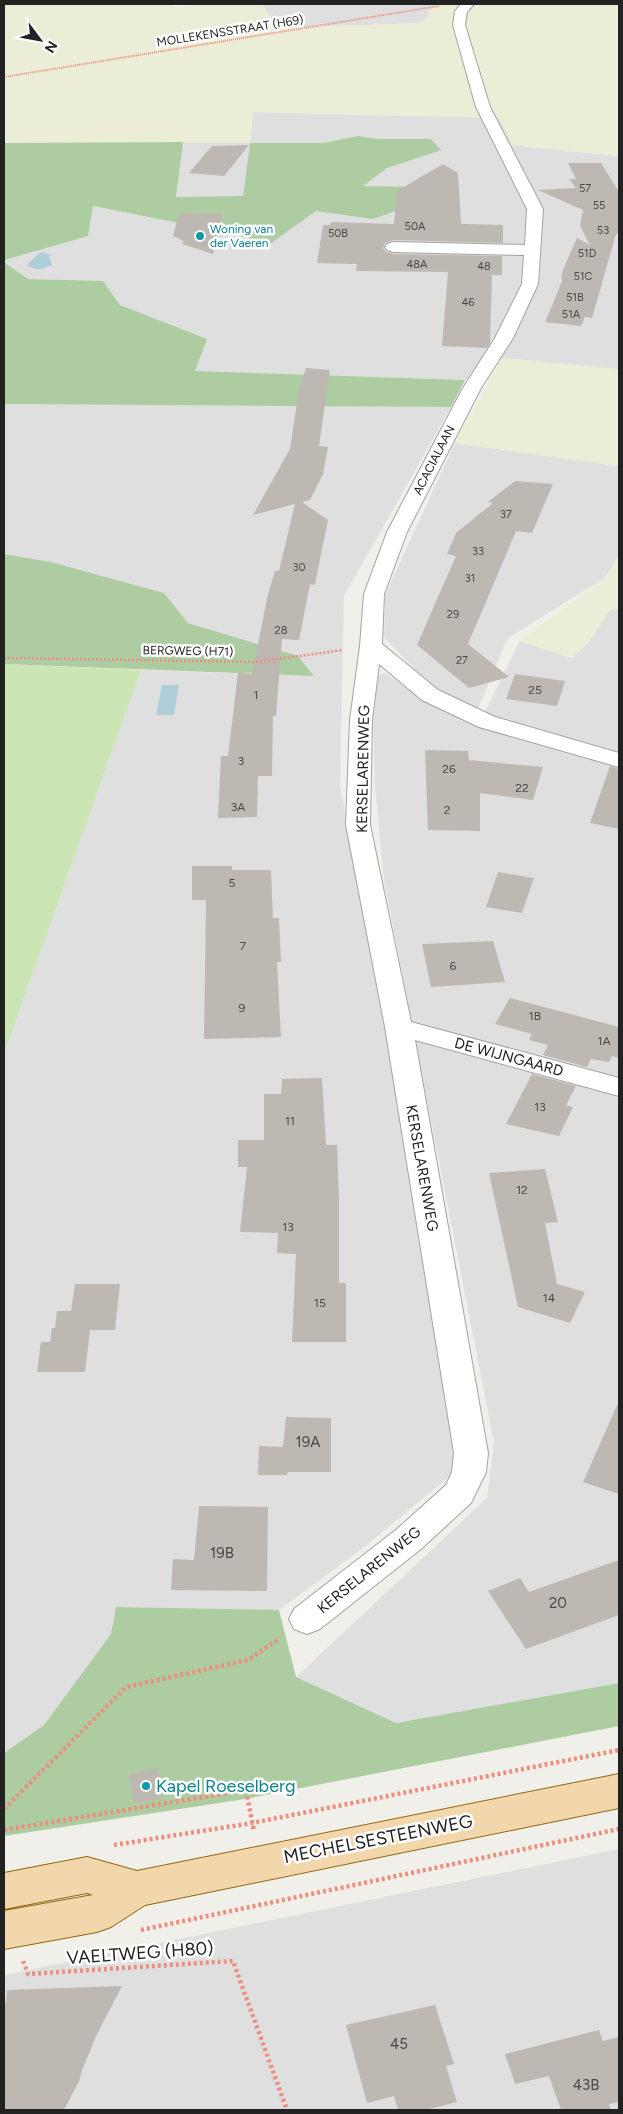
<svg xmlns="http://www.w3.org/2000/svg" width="623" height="2114" font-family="Figtree,sans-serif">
<rect width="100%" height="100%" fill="#f1efe9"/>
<!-- residential -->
<g fill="#dfdfdf">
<polygon points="262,4 438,4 432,7 423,23 278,28"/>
<polygon points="253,112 500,118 512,145 619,156 619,370 502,358 465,380 195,371 206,339 120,305 103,281 27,279 4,262 4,260 93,206 229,233 270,244 316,211 433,187 361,186 387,168 440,150 431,139 377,139 358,136 323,143 250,143 243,196 176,197 183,142 250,143"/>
<polygon points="4,404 451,407 344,596 340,786 422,1216 455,1472 363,1548 279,1610 116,1607 111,1634 44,1725 4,1753 4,1054 141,670 314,676 298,656 188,623 164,593 51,562 4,554"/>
<polygon points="455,443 619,466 619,554 606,577 507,639 478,709 431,686 384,637 385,595"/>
<polygon points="611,609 619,610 619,1683 396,1723 296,1677 487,1498 494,1442 384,880 375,786 372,677 385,673 418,696 478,726 520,641 572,658 588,643"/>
<polygon points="619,1849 619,2110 4,2110 4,1975"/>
</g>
<!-- farmland -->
<g fill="#ebedd7">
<polygon points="4,4 171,4 175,7 201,4 262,4 278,28 423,23 432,7 438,4 619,4 619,156 512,145 499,118 253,112 250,143 4,143"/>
<polygon points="502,358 619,369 619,466 455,443"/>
<polygon points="619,554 619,610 611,609 588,643 572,658 520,641 606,577"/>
</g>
<!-- grass -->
<polygon fill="#cbe5b5" points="4,664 141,670 4,1054"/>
<!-- forest -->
<g fill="#adcca2">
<polygon points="358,136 377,139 431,139 441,150 387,168 363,186 433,187 396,211 373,219 316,211 270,244 229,233 93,206 88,236 4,260 4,143 183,142 176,197 243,196 250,143 323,143"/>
<polygon points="4,262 28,279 103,281 120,305 207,339 195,371 465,380 451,407 4,404"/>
<polygon points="4,554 51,562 164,593 188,623 298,656 314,676 4,664"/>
<polygon points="116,1607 279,1610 296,1677 396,1723 619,1683 619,1726 245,1799 4,1836 4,1753 44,1725 111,1634"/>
</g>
<!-- water -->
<g fill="#afced9">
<path d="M43,252L51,255L49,257L52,265C43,269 36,272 27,265L38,254Z"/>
<polygon points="162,685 179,685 174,715 156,715"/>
</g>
<!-- building -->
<g fill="#beb8b2">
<polygon points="249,145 224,176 189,173 212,146"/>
<polygon points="568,163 601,163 619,192 619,234 616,234 592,318 585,317 581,326 545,322 563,279 561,279 563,270 577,238 590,245 580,226 583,210 538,190 576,188 569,179 576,179"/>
<polygon points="443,164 458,173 461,224 503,225 503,243 393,240 385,243 383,248 386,252 393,254 502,256 502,275 492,275 490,343 487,348 442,346 448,272 356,271 357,264 317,263 323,225 330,225 331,222 394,224 397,191"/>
<polygon points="179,213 223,214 213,254 182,244 184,241 173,236"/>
<polygon points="306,368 330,370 319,446 328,447 323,474 310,500 302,502 328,520 320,559 315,585 310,584 299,640 282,639 276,716 273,716 272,776 258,776 257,817 218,818 221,756 228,756 238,673 252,674 268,594 275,571 279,571 295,504 253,515 290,449 299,389"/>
<polygon points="515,481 553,484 532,533 516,531 468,644 509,677 469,688 417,645 456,556 447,554 456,533 493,503 488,502"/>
<polygon points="515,674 565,681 557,706 506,699"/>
<polygon points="425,750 468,751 469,760 543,767 533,800 480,793 480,831 428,830"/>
<polygon points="610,766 619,769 619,829 590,823"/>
<polygon points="192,866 232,866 232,870 271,870 273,918 279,918 281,962 277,962 281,1037 204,1039 206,900 192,900"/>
<polygon points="498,872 534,878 522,913 486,907"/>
<polygon points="493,941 505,982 431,987 422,944"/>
<polygon points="510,998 619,1027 619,1058 612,1056 609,1062 591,1059 587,1067 543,1055 548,1045 529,1040 532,1034 495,1024"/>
<polygon points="532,1074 576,1086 566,1105 573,1107 559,1136 506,1124"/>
<polygon points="322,1078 326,1145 337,1145 339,1198 339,1283 346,1283 346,1342 292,1342 296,1254 277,1253 278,1233 240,1232 247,1167 238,1167 238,1140 264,1140 264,1094 281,1094 282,1079"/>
<polygon points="545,1169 558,1222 545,1223 557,1284 585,1292 570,1323 518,1307 489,1173"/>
<polygon points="75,1284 120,1284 115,1330 90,1330 85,1372 37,1372 41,1342 50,1342 52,1328 55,1328 57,1311 71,1311"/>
<polygon points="619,1401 619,1494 583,1482"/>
<polygon points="286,1417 331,1418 331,1472 288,1472 287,1475 258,1475 259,1446 283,1447"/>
<polygon points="199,1506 268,1507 267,1591 171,1590 173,1559 194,1560"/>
<polygon points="619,1560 619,1615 526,1649 488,1591 520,1578 529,1592"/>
<polygon points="158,1768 163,1798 134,1803 129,1774"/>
<polygon points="122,1986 96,2036 81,2073 80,2079 64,2110 4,2110 4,2005 6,2002 7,1990"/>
<polygon points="435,2005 454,2064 446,2066 457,2102 426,2110 398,2110 394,2096 367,2103 346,2025"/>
<polygon points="599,2030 603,2041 619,2037 619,2102 609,2104 611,2110 561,2110 549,2076 515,2084 505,2054"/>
</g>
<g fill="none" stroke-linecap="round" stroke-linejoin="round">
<!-- minor casing -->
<g stroke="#a3a3a3" stroke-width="2">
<polygon id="minor" points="461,4 474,4 467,12 465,25 490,107 543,209 538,284 513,338 481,388 407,532 384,594 382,644 438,690 495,717 619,753 619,767 479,727 422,700 379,664 372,720 370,825 411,1022 619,1078 619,1096 415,1040 488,1453 486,1472 471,1503 421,1549 320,1629 307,1634 294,1629 289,1619 294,1609 397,1529 446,1485 452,1472 454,1453 385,1027 346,825 350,720 360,646 364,594 387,532 463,388 495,338 522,284 524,255 393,252 387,250 385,247 387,244 393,242 525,245 527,209 476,107 453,25 455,11"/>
</g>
<!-- primary casing -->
<g stroke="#8f6a10" stroke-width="2">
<polygon id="primary" points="619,1774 619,1808 145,1905 111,1927 97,1932 4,1949 4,1911 93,1895 87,1893 4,1909 4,1873 87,1857 137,1871"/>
</g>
<!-- path-far2 -->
<polyline stroke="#ec8f7f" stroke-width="2" stroke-dasharray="1 1" stroke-linecap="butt" points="4,77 439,6"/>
<!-- path-far1 -->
<polyline stroke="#ec8f7f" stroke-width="2.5" stroke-dasharray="2 2" stroke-linecap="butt" points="4,658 256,662 343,650"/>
<!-- path -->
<g stroke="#ec8f7f" stroke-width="4.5" stroke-dasharray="3 3" stroke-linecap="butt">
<polyline points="4,1809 126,1687 248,1660 280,1638"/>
<polyline points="4,1830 246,1790 254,1831"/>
<polyline points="114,1845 252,1823 619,1750"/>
<polyline points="141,1930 619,1829"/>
<polyline points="23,1961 28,1974 233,1961 287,2110"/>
</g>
<!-- minor -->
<use href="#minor" fill="#fff" fill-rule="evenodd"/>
<!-- primary -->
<use href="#primary" fill="#f3d7ac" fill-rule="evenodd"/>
</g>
<!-- markers -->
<g fill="#0f9aa8" stroke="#fff" stroke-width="2">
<circle cx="200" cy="236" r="5"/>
<circle cx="146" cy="1786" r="5"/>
</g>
<g text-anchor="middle" stroke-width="5" stroke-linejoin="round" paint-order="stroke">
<!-- far-number labels -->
<g font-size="11" fill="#494846">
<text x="585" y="192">57</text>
<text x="599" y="209">55</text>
<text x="415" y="230">50A</text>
<text x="603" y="234">53</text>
<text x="338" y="237">50B</text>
<text x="587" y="257">51D</text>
<text x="417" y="268">48A</text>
<text x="484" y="270">48</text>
<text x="583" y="280">51C</text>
<text x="575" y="301">51B</text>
<text x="468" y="306">46</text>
<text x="571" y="318">51A</text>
<text x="506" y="518">37</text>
<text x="478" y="555">33</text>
<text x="299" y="571">30</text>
<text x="470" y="582">31</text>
<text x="453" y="618">29</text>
<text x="281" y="634">28</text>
<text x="462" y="664">27</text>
</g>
<!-- far-street labels -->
<g font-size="12" fill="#222" stroke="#fff">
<text transform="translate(230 31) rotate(-9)" y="4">MOLLEKENSSTRAAT (H69)</text>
<text transform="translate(434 460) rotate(-63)" y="4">ACACIALAAN</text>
<text transform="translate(188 651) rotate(1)" y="4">BERGWEG (H71)</text>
</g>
<!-- far-culture labels -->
<g font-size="12" fill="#0d838f" stroke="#fff" text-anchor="start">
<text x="210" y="233">Woning van<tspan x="210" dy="14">der Vaeren</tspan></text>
</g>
<!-- number labels -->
<g font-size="12" fill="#494846">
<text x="535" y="694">25</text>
<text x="256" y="699">1</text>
<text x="241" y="765">3</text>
<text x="449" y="773">26</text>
<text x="522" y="792">22</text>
<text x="238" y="811">3A</text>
<text x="447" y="814">2</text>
<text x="232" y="887">5</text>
<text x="243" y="950">7</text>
<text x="453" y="970">6</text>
<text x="242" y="1012">9</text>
<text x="535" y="1020">1B</text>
<text x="604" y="1045">1A</text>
<text x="540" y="1111">13</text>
<text x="290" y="1125">11</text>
<text x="522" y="1194">12</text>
<text x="288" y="1231">13</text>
<text x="549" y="1302">14</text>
<text x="320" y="1307">15</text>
</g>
<!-- street labels -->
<g font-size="15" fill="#222" stroke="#fff">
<text transform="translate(363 769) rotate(-89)" y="5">KERSELARENWEG</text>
<text transform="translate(509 1057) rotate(15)" y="5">DE WIJNGAARD</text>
<text transform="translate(422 1168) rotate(80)" y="5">KERSELARENWEG</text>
<text transform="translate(369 1570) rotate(-39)" y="5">KERSELARENWEG</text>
</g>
<!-- near-number labels -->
<g font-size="15" fill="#494846">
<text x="308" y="1447">19A</text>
<text x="222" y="1558">19B</text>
<text x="558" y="1608">20</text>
<text x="399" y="2049">45</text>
<text x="586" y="2090">43B</text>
</g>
<!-- near-culture labels -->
<g font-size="18" fill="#0d838f" stroke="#fff" text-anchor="start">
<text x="156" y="1792">Kapel Roeselberg</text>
</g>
<!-- near-street labels -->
<g font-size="18" fill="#222" stroke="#fff">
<text transform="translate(378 1839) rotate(-11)" y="6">MECHELSESTEENWEG</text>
<text transform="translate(140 1953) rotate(-4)" y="6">VAELTWEG (H80)</text>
</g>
</g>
<!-- border -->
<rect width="623" height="2114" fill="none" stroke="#222222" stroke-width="10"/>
<!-- north arrow -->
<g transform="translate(40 40) rotate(122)" stroke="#ffffff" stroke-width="4" paint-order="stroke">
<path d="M0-4L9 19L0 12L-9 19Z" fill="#222222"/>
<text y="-8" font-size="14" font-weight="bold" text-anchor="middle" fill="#222222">N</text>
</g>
</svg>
